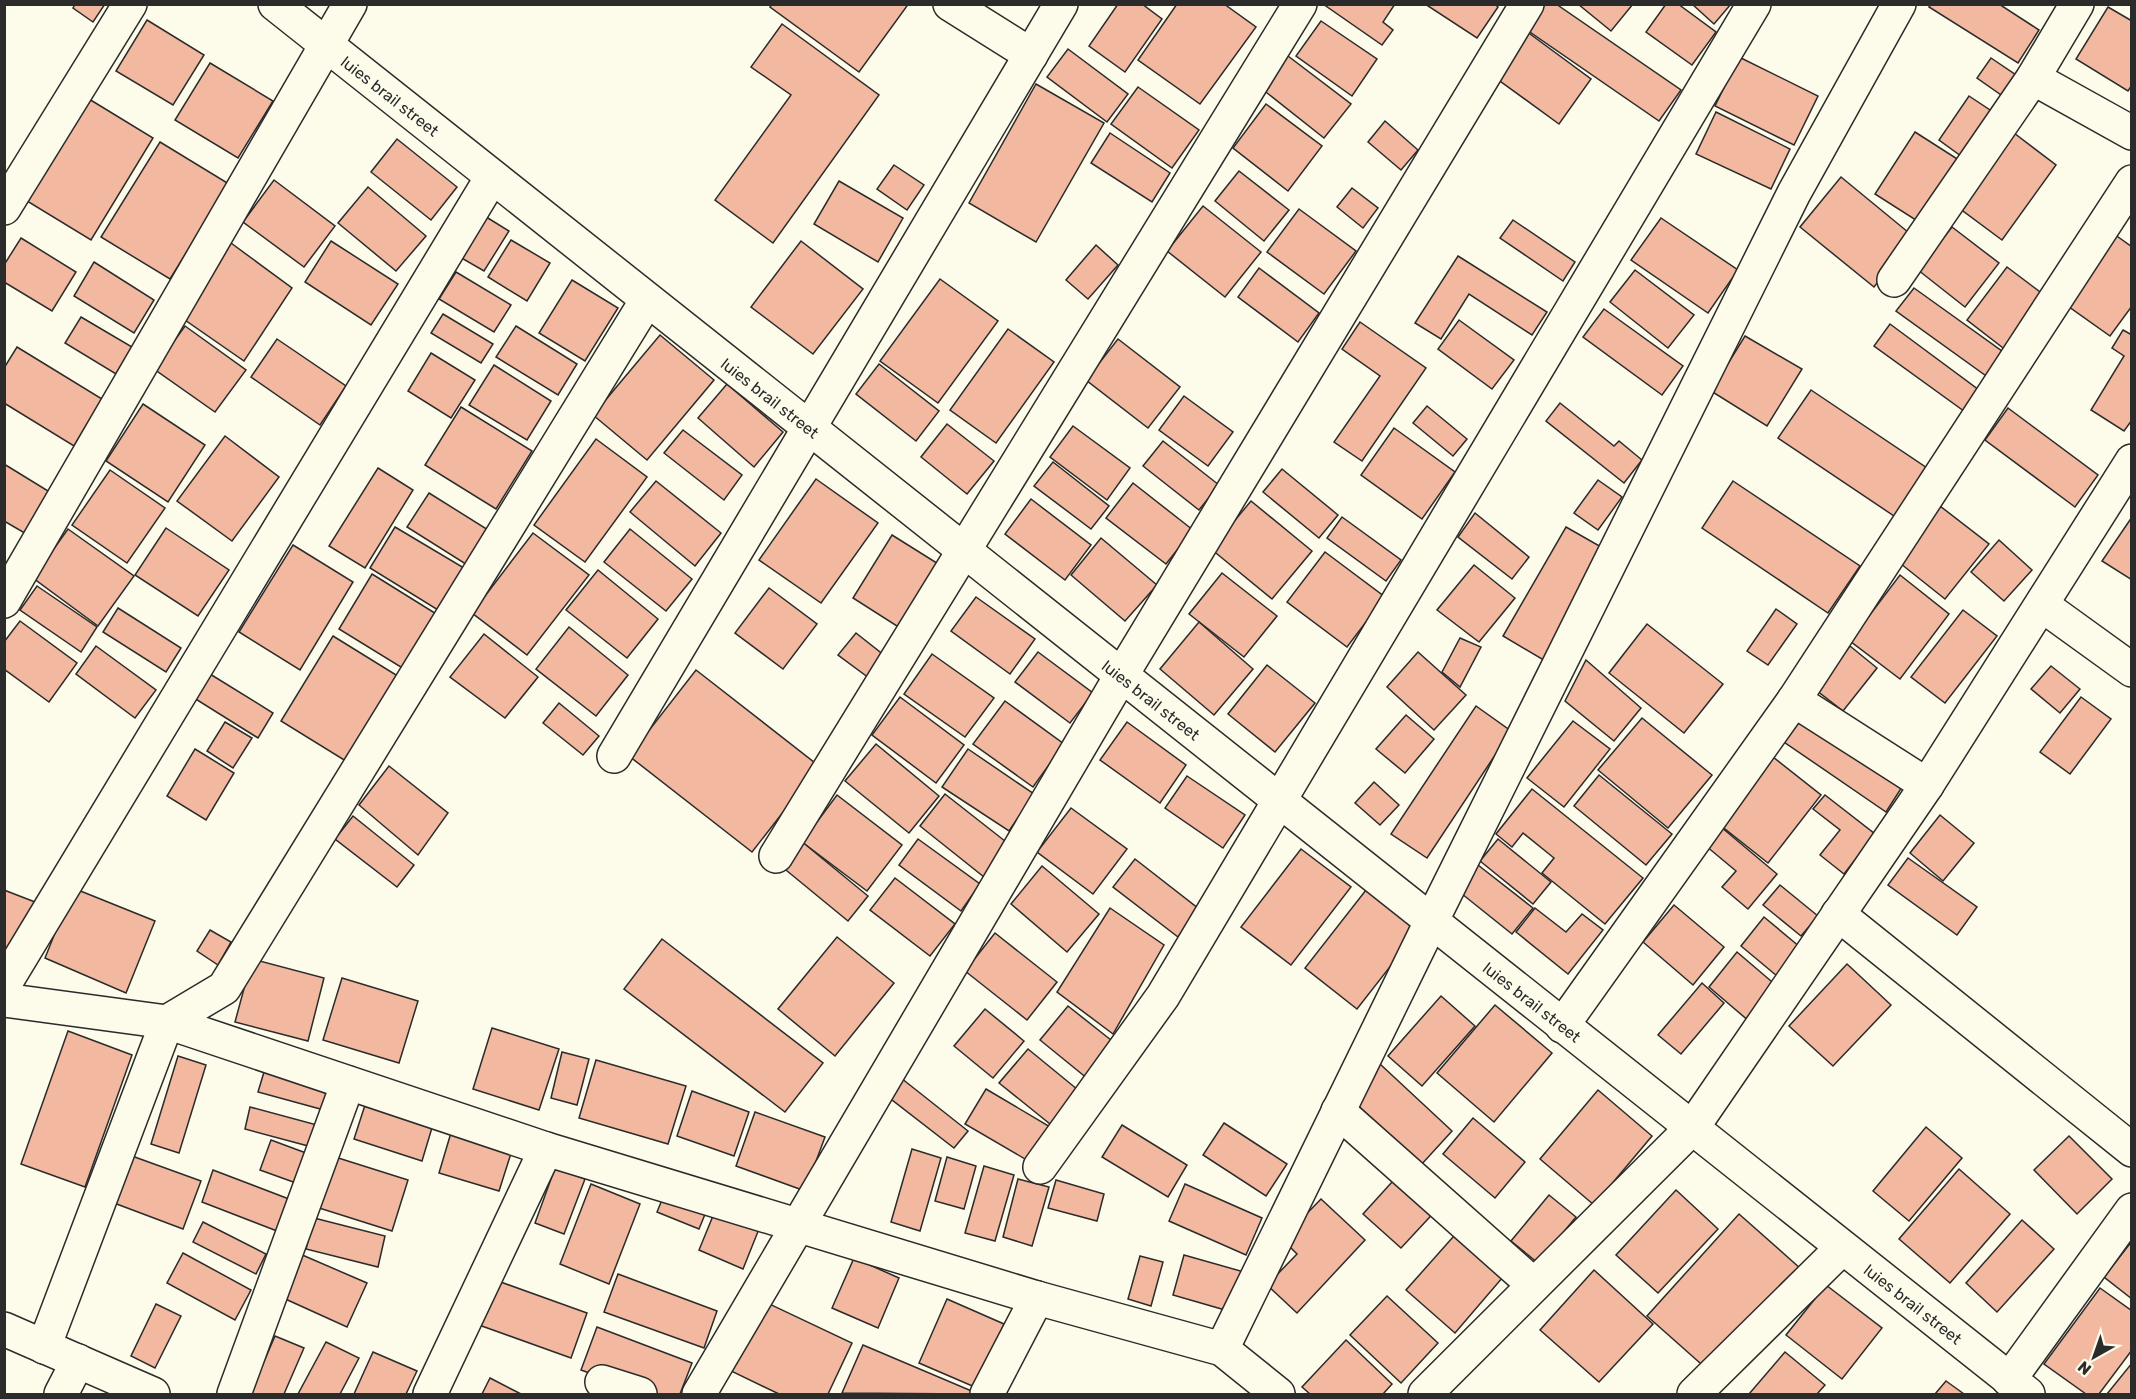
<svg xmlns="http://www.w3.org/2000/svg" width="2136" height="1399" font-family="Rubik,sans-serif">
<rect width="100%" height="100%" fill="#fdfbea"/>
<!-- building -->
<g fill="#f2b8a0" stroke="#2b2b2b" stroke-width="1.5">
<polygon points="75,4 105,4 93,22 73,8"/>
<polygon points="772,4 906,4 907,6 859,72 770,7"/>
<polygon points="1118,4 1142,4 1162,19 1125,72 1089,46"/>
<polygon points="1177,4 1224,4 1256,27 1200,104 1138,60"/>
<polygon points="1323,4 1395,4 1383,22 1393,30 1382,45"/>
<polygon points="1425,4 1495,4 1498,7 1477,38"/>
<polygon points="1545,4 1556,4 1681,90 1659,121 1527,30"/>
<polygon points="1578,4 1633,4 1611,31"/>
<polygon points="1666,4 1678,4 1716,32 1692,65 1646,32"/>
<polygon points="1692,4 1731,4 1714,24"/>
<polygon points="1931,4 1999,4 2039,30 2018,63 1929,7"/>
<polygon points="2108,7 2132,21 2132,85 2128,91 2076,59"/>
<polygon points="147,20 204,55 173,105 116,71"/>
<polygon points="1321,21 1377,59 1352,96 1296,56"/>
<polygon points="782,24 879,95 773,243 715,200 791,95 751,67"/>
<polygon points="1526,31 1591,79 1559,124 1493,76"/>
<polygon points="1068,49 1128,94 1107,122 1047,77"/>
<polygon points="1288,56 1351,104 1324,138 1262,89"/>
<polygon points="1739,57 1818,96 1794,145 1715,106"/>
<polygon points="1991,58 2019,77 2004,97 1977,78"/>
<polygon points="210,63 273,101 238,158 175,120"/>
<polygon points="1036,84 1104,123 1036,242 969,203"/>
<polygon points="1138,87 1199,130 1172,168 1111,124"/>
<polygon points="1969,96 1993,112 1961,156 1939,140"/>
<polygon points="89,99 153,138 91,240 27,201"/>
<polygon points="1266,104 1322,146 1288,191 1233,148"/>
<polygon points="1716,112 1790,149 1771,189 1696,154"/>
<polygon points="1385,121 1418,150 1401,170 1368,142"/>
<polygon points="1915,132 1962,162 1922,224 1875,194"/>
<polygon points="1110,133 1170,173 1152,202 1091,163"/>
<polygon points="2014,133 2056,165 2002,240 1959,208"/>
<polygon points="397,139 457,187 431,220 371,172"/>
<polygon points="160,142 229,184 170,279 101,237"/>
<polygon points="894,165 924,185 907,210 877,189"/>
<polygon points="1239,171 1289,210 1264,241 1215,201"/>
<polygon points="1841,177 1914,237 1874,287 1800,227"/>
<polygon points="274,180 335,226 304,267 243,222"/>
<polygon points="839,181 903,218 878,262 814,224"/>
<polygon points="368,187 426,236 396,271 338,223"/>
<polygon points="1352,188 1378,208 1363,228 1337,207"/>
<polygon points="1203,206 1261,252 1225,297 1167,251"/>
<polygon points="1299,209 1356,251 1324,294 1267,252"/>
<polygon points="483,215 509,231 484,271 458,256"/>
<polygon points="1661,218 1738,270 1708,313 1631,260"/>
<polygon points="1513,220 1575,262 1563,281 1500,238"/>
<polygon points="1952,227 1999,263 1965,307 1918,270"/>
<polygon points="2114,234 2132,247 2132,306 2110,336 2065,304"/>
<polygon points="21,238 76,272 52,311 4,282 4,265"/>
<polygon points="511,240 550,263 527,301 488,277"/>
<polygon points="331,241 398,284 371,325 305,282"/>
<polygon points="801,241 863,289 813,354 751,307"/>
<polygon points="231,243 292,288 244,361 185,320"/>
<polygon points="1096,245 1118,265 1088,299 1066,280"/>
<polygon points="1458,256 1547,312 1532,335 1469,294 1441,339 1415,323"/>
<polygon points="94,262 154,300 134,333 74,296"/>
<polygon points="2007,267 2048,298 2007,351 1967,320"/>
<polygon points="1259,268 1319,313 1298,342 1238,297"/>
<polygon points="1635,270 1694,315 1668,348 1610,302"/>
<polygon points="456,272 511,305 494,332 439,299"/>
<polygon points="940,279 998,321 938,403 880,361"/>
<polygon points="572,280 618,308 585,361 539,333"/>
<polygon points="1914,288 2006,354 1989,378 1896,311"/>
<polygon points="1604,309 1683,366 1662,395 1583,337"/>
<polygon points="443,314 493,344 481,363 431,333"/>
<polygon points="81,317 132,347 116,374 65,343"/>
<polygon points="1459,320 1514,360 1492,389 1438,349"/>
<polygon points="1360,322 1426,368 1362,461 1334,442 1380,376 1342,349"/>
<polygon points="1890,324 1983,393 1968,414 1874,346"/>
<polygon points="185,326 246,370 215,412 154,369"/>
<polygon points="516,326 577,364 558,395 496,357"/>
<polygon points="1008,329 1054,362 996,443 950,410"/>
<polygon points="2123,330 2132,335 2132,420 2124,431 2091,410 2124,356 2112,348"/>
<polygon points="660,335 714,380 647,460 593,415"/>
<polygon points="1745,336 1802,369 1767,426 1711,391"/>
<polygon points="277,339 346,386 320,425 251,377"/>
<polygon points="1118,339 1180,387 1148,428 1086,380"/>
<polygon points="17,347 102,399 74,446 4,403 4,368"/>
<polygon points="431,353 475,380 451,418 408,391"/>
<polygon points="879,364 939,411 916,441 856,394"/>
<polygon points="494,365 551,401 527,440 469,405"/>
<polygon points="727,384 783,432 754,467 698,418"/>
<polygon points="1811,390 1930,470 1897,518 1778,438"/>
<polygon points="1184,396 1233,432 1208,466 1159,430"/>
<polygon points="1560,403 1614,446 1619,441 1642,460 1624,483 1546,421"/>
<polygon points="143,404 205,445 168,502 106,461"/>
<polygon points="1427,406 1467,439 1453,456 1413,423"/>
<polygon points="461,407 532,451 496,509 425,465"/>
<polygon points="2008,408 2098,475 2075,507 1985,440"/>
<polygon points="947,424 994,461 967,494 921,457"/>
<polygon points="1073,426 1130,468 1107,500 1050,457"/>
<polygon points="1394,428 1455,472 1422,519 1361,475"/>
<polygon points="683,430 742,475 724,500 664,453"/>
<polygon points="225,436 279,477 232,541 177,501"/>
<polygon points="596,439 647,477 585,562 534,525"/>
<polygon points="1163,441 1219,485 1199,510 1143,466"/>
<polygon points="1053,462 1109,506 1091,529 1034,486"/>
<polygon points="4,464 53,494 28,535 4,521"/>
<polygon points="378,468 413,490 365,568 329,546"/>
<polygon points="1282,469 1338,515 1319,538 1263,492"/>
<polygon points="110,470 165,508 127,563 72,525"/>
<polygon points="816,479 878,523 821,603 759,560"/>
<polygon points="1598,480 1622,497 1598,530 1574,513"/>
<polygon points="656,481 721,533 695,566 630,512"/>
<polygon points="1733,481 1860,566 1828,613 1702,528"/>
<polygon points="1133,483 1193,530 1166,564 1106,518"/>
<polygon points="429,493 493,533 472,568 407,527"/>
<polygon points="1031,499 1091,545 1065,580 1005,534"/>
<polygon points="1251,501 1312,551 1272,599 1211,549"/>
<polygon points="1940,506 1989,544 1945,599 1896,560"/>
<polygon points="1475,513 1529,557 1512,579 1458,537"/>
<polygon points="1342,517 1401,560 1386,581 1327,538"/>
<polygon points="2132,517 2132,580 2102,561"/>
<polygon points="395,527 464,568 438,610 370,568"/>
<polygon points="1566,527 1610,552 1547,662 1503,636"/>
<polygon points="166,528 229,570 198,616 135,575"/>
<polygon points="68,529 134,576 98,626 33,578"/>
<polygon points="630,529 692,579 666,611 604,562"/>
<polygon points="533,533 589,575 527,655 472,613"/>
<polygon points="892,535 940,565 900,628 853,598"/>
<polygon points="1101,538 1157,585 1125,621 1071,575"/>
<polygon points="1999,540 2032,570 2004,601 1971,572"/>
<polygon points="293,545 353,582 300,670 239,632"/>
<polygon points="1325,552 1385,597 1347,647 1287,602"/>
<polygon points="1474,565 1515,598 1479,642 1437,610"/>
<polygon points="598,570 658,619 627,658 566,610"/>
<polygon points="1222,573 1277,616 1244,657 1189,614"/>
<polygon points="372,574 438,615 404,669 339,629"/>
<polygon points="1900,575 1949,614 1900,679 1850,641"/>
<polygon points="37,586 97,627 81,652 20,610"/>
<polygon points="769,588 817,624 783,669 735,633"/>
<polygon points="976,597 1035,639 1010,674 951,631"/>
<polygon points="118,608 181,648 166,672 103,632"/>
<polygon points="1776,609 1797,624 1768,665 1747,651"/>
<polygon points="1963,610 1997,636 1945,703 1911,677"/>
<polygon points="20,621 77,663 49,702 4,669 4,642"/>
<polygon points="1199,622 1253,669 1214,715 1160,669"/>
<polygon points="1647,624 1723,684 1684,733 1609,673"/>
<polygon points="569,627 628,675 596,716 536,669"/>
<polygon points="856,633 885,656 869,678 838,655"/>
<polygon points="484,634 538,677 505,718 450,677"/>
<polygon points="333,636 401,678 349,763 281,721"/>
<polygon points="1460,638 1481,647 1460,687 1442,672"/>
<polygon points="96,646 156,690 135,718 76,674"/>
<polygon points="1850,646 1877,668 1843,711 1816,690"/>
<polygon points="1038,652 1093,693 1070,723 1015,682"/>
<polygon points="1418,652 1466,695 1434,730 1387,687"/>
<polygon points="932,654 994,698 965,737 904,694"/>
<polygon points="1586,660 1641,708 1614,741 1565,701"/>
<polygon points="1267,665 1315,703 1275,752 1228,714"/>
<polygon points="2051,666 2080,689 2060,713 2031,689"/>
<polygon points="696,670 819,766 752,852 629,756"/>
<polygon points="210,674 273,713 258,738 194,698"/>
<polygon points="900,697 964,745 936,783 872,735"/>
<polygon points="2081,697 2111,719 2070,774 2040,752"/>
<polygon points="1005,701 1064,744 1033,787 973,744"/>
<polygon points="559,703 599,736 583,755 543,723"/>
<polygon points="1476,706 1511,731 1427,858 1391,834"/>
<polygon points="1406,715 1434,739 1405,773 1376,749"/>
<polygon points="1799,715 1902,787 1886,812 1781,740"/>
<polygon points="1642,718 1712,775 1668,828 1598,770"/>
<polygon points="1573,721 1610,749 1564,807 1527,778"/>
<polygon points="225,722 252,738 233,768 207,751"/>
<polygon points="1127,722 1186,765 1160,803 1100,760"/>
<polygon points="876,744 939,796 909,833 845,781"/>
<polygon points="195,749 234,773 206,820 167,796"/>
<polygon points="968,749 1034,794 1009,831 942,787"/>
<polygon points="1773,757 1821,795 1768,863 1720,825"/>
<polygon points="389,766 448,813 418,855 359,805"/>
<polygon points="1599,775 1672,834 1646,865 1574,806"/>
<polygon points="1187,776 1245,815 1223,848 1165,808"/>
<polygon points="1374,782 1399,805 1380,825 1355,803"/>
<polygon points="1532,789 1643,878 1605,924 1542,873 1554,858 1523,833 1512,847 1496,834"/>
<polygon points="945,794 1010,845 984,877 920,826"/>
<polygon points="837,795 902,845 867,891 802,842"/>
<polygon points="1825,795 1875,834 1844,874 1820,855 1840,830 1813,809"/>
<polygon points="1071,808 1127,849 1093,894 1037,852"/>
<polygon points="1940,815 1974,843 1943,881 1910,853"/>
<polygon points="353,816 414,865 397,887 335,839"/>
<polygon points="1721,827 1777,874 1748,909 1722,887 1736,871 1706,846"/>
<polygon points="918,839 980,884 961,911 899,865"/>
<polygon points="1498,839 1551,882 1533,904 1480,861"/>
<polygon points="801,841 868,896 848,921 781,866"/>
<polygon points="1301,849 1351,887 1291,965 1241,927"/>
<polygon points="1908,858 1977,907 1957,935 1888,885"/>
<polygon points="1135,859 1199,909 1178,937 1113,887"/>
<polygon points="1478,865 1533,908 1512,934 1457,890"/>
<polygon points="1042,866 1099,914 1067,952 1011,904"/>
<polygon points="895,878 955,924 930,956 870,910"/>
<polygon points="1780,885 1818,916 1801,936 1763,905"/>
<polygon points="73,888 155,921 126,993 45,958"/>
<polygon points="4,890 35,902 11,968 4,966"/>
<polygon points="1366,890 1418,931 1357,1009 1305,968"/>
<polygon points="1674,905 1724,947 1693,985 1643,942"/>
<polygon points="1110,908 1164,945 1113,1034 1057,992"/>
<polygon points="1535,908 1566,932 1582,914 1603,930 1568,974 1516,932"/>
<polygon points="1764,917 1800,947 1777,976 1741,946"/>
<polygon points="210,930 231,942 218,965 197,951"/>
<polygon points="995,933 1057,982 1027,1020 965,971"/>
<polygon points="837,937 894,983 835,1056 778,1009"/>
<polygon points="662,939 823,1063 785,1112 624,989"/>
<polygon points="1737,952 1778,987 1750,1022 1709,987"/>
<polygon points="252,959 324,978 308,1041 235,1022"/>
<polygon points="1847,964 1891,1005 1833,1066 1789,1026"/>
<polygon points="342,978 418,1001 399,1063 323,1040"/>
<polygon points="1702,983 1724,1003 1681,1054 1658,1035"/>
<polygon points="1441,996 1475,1026 1422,1086 1388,1056"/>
<polygon points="1495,1005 1552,1053 1494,1122 1437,1073"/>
<polygon points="1068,1006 1116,1044 1088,1079 1040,1040"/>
<polygon points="985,1009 1024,1041 993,1078 954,1046"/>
<polygon points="492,1028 559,1049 539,1110 473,1089"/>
<polygon points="68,1031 132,1055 85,1187 21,1164"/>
<polygon points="1028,1049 1083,1094 1055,1128 999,1083"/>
<polygon points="562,1052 589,1059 577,1105 551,1098"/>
<polygon points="178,1056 206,1065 179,1153 151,1144"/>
<polygon points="596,1060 686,1086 668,1144 579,1118"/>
<polygon points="1380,1064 1452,1131 1421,1165 1349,1097"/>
<polygon points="264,1072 330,1088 324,1110 258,1092"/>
<polygon points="901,1078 968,1131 954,1148 887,1096"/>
<polygon points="986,1089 1057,1131 1037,1166 965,1124"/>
<polygon points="1598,1090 1652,1136 1594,1205 1540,1159"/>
<polygon points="692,1091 749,1112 734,1156 677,1136"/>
<polygon points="367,1099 434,1121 422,1161 354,1139"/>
<polygon points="250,1107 317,1125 312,1147 245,1129"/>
<polygon points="755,1112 825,1137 805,1191 736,1166"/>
<polygon points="1473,1118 1525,1162 1495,1198 1443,1154"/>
<polygon points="1224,1123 1287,1164 1266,1196 1203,1155"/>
<polygon points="1122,1125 1187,1165 1168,1197 1102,1157"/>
<polygon points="453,1126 514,1144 499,1191 439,1173"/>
<polygon points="1926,1127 1962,1158 1909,1221 1873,1191"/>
<polygon points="2069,1136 2112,1179 2077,1214 2034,1170"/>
<polygon points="271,1140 306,1153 296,1183 260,1170"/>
<polygon points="912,1149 941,1158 920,1231 891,1222"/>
<polygon points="132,1156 201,1181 183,1229 114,1203"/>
<polygon points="332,1156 408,1180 392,1231 316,1207"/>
<polygon points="947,1157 976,1166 964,1209 935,1201"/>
<polygon points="984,1166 1014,1175 995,1241 965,1233"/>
<polygon points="555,1168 585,1179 564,1234 535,1223"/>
<polygon points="1959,1169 2010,1214 1950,1283 1899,1239"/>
<polygon points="213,1170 289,1199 277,1231 202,1202"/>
<polygon points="1402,1171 1440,1206 1401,1248 1363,1214"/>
<polygon points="1018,1179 1049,1187 1032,1246 1003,1237"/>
<polygon points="1056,1180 1104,1194 1097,1221 1048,1208"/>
<polygon points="591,1184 640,1204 609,1284 560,1264"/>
<polygon points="1185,1184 1262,1218 1246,1255 1169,1221"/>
<polygon points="666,1190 708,1207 699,1229 657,1212"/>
<polygon points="1676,1190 1718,1229 1658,1293 1616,1255"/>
<polygon points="1549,1195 1576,1217 1538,1263 1511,1241"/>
<polygon points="1321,1199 1365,1240 1297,1313 1267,1285 1297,1254 1282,1239"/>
<polygon points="715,1211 759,1229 743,1269 699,1250"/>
<polygon points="1739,1214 1801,1269 1709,1371 1647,1316"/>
<polygon points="314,1218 385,1236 378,1267 306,1249"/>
<polygon points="2022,1220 2054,1249 1997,1312 1966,1283"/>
<polygon points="203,1222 266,1254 256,1274 193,1242"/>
<polygon points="1461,1228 1509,1270 1455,1333 1406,1290"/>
<polygon points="2132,1241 2132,1299 2104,1277"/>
<polygon points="183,1253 251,1290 235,1320 167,1283"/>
<polygon points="300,1254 367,1283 347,1327 281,1297"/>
<polygon points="1184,1255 1244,1272 1232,1312 1173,1295"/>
<polygon points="1140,1256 1163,1262 1151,1306 1128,1299"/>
<polygon points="854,1258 899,1278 878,1328 832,1308"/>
<polygon points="1594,1270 1653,1324 1599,1382 1540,1330"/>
<polygon points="618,1274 717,1311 704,1348 604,1312"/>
<polygon points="495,1280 587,1313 571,1358 479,1325"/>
<polygon points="1826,1285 1882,1328 1842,1379 1786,1335"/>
<polygon points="2100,1288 2132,1311 2132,1350 2099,1394 2086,1394 2044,1364"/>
<polygon points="1387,1296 1438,1343 1401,1383 1350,1335"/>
<polygon points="947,1299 1004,1324 977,1388 919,1363"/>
<polygon points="761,1300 852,1343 828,1394 779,1394 729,1370"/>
<polygon points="156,1304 181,1316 155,1368 131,1356"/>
<polygon points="597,1327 692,1363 680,1394 648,1394 581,1370"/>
<polygon points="275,1336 304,1348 284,1394 250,1394"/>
<polygon points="1346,1340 1392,1384 1383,1394 1310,1394 1302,1387"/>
<polygon points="326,1342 359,1358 340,1394 298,1394"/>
<polygon points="863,1345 974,1392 972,1394 842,1393"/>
<polygon points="373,1352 417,1371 406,1394 354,1394"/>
<polygon points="1785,1352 1825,1385 1817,1394 1749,1394"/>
<polygon points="2132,1363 2132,1394 2107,1394"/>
<polygon points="490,1378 521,1394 482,1394"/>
<polygon points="1946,1381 1964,1394 1935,1394"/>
</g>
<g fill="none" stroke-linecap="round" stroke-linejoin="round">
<!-- minor casing -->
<g stroke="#2b2b2b" stroke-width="36">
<g id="minor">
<polyline points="275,4 2028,1394"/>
<polyline points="950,4 1031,55"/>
<polyline points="2033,78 2132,133"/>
<polyline points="4,208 130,4"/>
<polyline points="1894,280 2033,78 2077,4"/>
<polyline points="4,601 350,4"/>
<polyline points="2042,605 2132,670"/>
<polyline points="1794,700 1927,785"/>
<polyline points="614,756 1061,4"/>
<polyline points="776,856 1300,4"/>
<polyline points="1838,914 2132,1150"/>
<polyline points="4,985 492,177"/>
<polyline points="4,1000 167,1022 546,1149 1037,1298 1222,1349 1278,1394"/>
<polyline points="1562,1026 1794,700 2132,182"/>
<polyline points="1338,1111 1534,1285"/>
<polyline points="1040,1167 1163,996 1754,4"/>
<polyline points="4,1329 153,1394"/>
<polyline points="44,1347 167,1022 224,988 647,300"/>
<polyline points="1222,1349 1431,922 1794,193 1899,4"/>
<polyline points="2009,1380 2132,1210"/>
<polyline points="602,1382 640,1394"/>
<polyline points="61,1394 78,1361"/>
<polyline points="234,1394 348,1083"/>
<polyline points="430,1394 546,1149"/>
<polyline points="699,1394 1121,676 1527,4"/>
<polyline points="987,1394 1037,1298"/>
<polyline points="1425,1394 1692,1128 1927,785 2132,461"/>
<polyline points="1694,1394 1842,1248"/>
</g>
</g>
<!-- minor -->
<use href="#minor" stroke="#fdfbea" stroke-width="33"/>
</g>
<g text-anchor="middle" stroke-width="4.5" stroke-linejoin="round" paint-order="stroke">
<!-- street labels -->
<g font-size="16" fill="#2b2b2b" stroke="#fdfbea">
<text transform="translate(390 96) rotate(38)" y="6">luies brail street</text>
<text transform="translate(770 398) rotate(38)" y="6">luies brail street</text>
<text transform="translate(1151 700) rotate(38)" y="6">luies brail street</text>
<text transform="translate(1532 1002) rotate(38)" y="6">luies brail street</text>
<text transform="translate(1913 1304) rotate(38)" y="6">luies brail street</text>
</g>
</g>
<!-- border -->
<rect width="2136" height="1399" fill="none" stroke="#2b2b2b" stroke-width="12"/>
<!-- north arrow -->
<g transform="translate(2094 1357) rotate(220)" stroke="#fdfbea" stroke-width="4.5" paint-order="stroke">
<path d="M0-4.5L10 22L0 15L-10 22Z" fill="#2b2b2b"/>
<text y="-9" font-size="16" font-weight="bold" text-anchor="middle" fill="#2b2b2b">N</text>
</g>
</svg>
